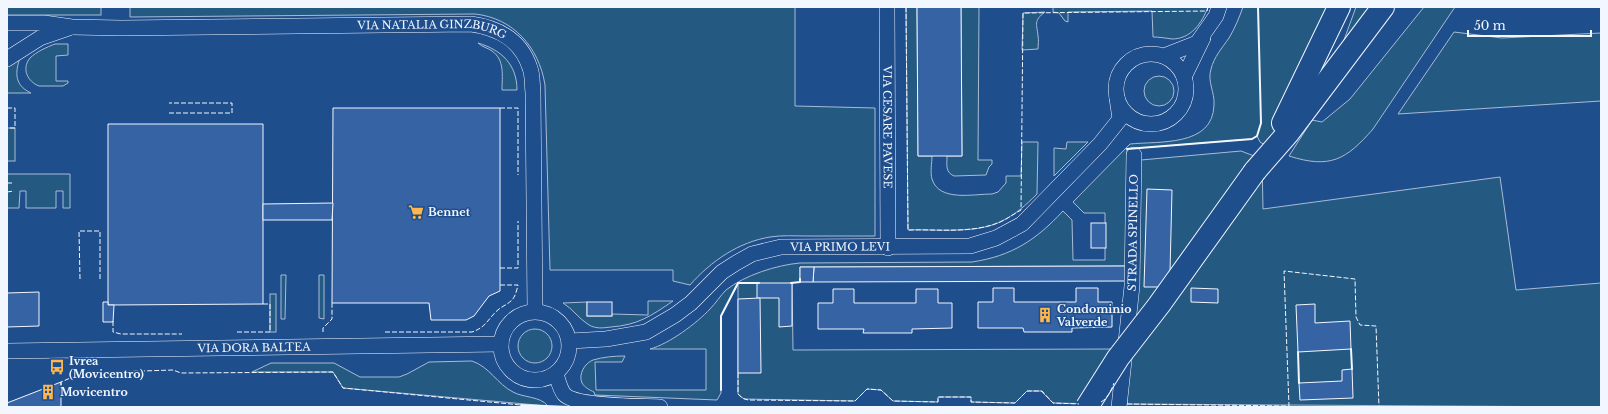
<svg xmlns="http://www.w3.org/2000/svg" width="1608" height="414" font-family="'Libre Baskerville',serif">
<rect width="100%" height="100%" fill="#1f4e8c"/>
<!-- green -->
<g fill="#245a82" stroke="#a8bbd7">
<rect x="7" y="7" width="94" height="8"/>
<path d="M130,7H795V106L875,108V236C852,236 830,236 807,236C795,236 782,235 770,237C739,242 711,261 690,285L673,281V270H550L545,85C539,47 513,18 475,14L130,17Z"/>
<path d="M906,7H917L918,156H932C932,163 930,172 932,179C939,202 973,194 992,194L998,192L1006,183V176H1021L1022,142H1038L1037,194C1026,205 1015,215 1000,222C975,234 936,229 908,230Z"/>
<path d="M961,7H979L978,160H992V164L989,167L986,175L954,176C945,172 947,165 947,156H962Z"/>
<path d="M1053,7H1208C1202,23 1191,39 1172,39C1165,38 1159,37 1153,37L1152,11L1068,12V22L1065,21L1059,13L1053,12Z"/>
<path d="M1243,7H1334L1280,128L1268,147L1260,142L1257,136L1252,139L1127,149L1126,266L800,267V282L792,283L793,350L1119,349C1116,369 1117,393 1098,404L1053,403L1041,391H1027L1015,403L971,402V397H938V402L893,401L881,390L867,389L855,401L744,399L738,394V284L721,316V393L717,400L595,395L594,392C590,390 585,388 582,383C578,374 585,363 593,360C603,357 614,356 625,356L622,362H595L596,390H706V349H650C669,344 697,323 710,309C716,303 720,296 726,290C745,275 777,265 800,263L972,262C1012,256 1036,240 1063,211L1072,220L1073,260H1105V213H1084L1073,202L1130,144C1159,141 1213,147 1214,105C1215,92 1207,82 1211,69C1214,57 1222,48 1229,38C1235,28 1239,18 1243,7Z"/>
<polygon points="1356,7 1370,7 1347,40 1344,40"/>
<path d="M1424,7H1455L1373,129C1346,160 1330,169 1289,156L1312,120L1322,122L1350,99Z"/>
<path d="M1045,12C1033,21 1037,24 1038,36C1039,40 1038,45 1038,49L1022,50L1023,13Z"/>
<polygon points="1454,32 1502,38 1601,33 1601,101 1398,114"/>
<path d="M478,43C502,50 517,65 517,90H502C502,76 505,60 492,51C488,48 482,47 478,43Z"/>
<path d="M55,44H68V55L56,56V81H68V83L63,86H39C28,82 21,69 30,58C36,52 47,47 55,44Z"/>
<path d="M21,54C16,70 12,84 31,93H7V65Z"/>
<circle cx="1159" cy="91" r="15"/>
<rect x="7" y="128" width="8" height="33"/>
<polygon points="1067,142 1088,142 1054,176 1054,148 1066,149"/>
<polygon points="1241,151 1262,159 1263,209 1500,177 1516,290 1601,283 1601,407 1127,404 1141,160"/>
<polygon points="7,174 70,174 70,208 63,208 63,191 56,191 56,208 26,208 26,191 20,191 19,208 7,208"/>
<polygon points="281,275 286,275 285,319 281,319"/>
<polygon points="319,275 324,275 324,319 319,318"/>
<rect x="270" y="294" width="6" height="38"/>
<path d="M648,301H673C651,316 638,325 611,327C603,328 596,329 589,325C579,319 573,309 563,303L587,302V316H612V314L648,315Z"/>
<circle cx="535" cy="346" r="17"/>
<path d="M472,361C490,367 497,384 513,392C524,398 540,396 548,406L343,388L333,372H252L271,363H334L360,377H399L407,374L429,362Z"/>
</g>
<!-- building -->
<g fill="#3563a3" stroke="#f2f6ff">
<polygon points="917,7 961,7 962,156 918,156"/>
<polygon points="333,108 500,108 500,291 489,296 474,316 466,320 431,320 429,303 332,303"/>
<polygon points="108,124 263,124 263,304 108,305"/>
<polygon points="1147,189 1172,190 1170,272 1158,287 1144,287"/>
<polygon points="333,203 332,220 263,220 263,204"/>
<rect x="1091" y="223" width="15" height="25"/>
<polygon points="1126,266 1125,281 813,282 814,267"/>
<polygon points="800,267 814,267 813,282 800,282"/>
<polygon points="757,283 792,283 792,326 779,327 779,298 757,298"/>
<polygon points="993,288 1014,288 1014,302 1076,302 1076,288 1098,288 1098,302 1112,302 1112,327 1072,328 1072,332 1024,332 1023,328 978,328 978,302 993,302"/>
<polygon points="1191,288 1218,289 1218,303 1191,302"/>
<polygon points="833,289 854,289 854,303 916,303 916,289 938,289 938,303 952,303 952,328 912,329 912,333 863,333 864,329 818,329 818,303 833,303"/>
<polygon points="39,292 39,326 7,327 7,293"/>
<polygon points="760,298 761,373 738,373 738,299"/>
<polygon points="103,302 108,302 108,305 114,305 113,322 103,322"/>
<rect x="587" y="302" width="25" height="14"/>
<polygon points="1315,304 1315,323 1350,321 1351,349 1298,352 1296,305"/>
<polygon points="1352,369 1353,398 1300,400 1299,383 1342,381 1342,370"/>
<polygon points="61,382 61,407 7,407 7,403"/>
</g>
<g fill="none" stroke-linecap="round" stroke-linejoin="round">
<!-- street casing -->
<g stroke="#f2f6ff" stroke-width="16">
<g id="street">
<path id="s1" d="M887,7L888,248"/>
<path id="s2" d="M7,23H44L72,27L121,28L471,24C499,28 521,40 530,68C533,76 532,85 533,93L535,311"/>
<circle cx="1151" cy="89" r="35"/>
<polyline points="1164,56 1197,43 1216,16 1219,7"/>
<polyline points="7,59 40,38 69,28"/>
<polyline points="1184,77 1203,38"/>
<circle cx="535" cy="346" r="34"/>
<path id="s3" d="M570,341L606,339L646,332L675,315L691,303L722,272L736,263L752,254L781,247L970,246L996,238L1022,224L1100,144L1120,119L1117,98"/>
<path id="s4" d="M7,351L501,344"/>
<path d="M556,374C558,380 560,389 564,394C575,407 642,406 660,407"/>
<path id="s5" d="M1119,407L1132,286L1134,155"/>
</g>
</g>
<!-- primary casing -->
<g stroke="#f2f6ff" stroke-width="24">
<g id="primary">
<polyline points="1283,123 1339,7"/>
<polyline points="1255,171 1289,132 1383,7"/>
</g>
</g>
<!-- street -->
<use href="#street" stroke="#1f4e8c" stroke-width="15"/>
<!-- primary -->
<use href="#primary" stroke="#1f4e8c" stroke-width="22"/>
<!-- primary-bridge casing -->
<g stroke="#f2f6ff" stroke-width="24" stroke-linecap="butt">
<polyline id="primary-bridge" points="1087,407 1118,358 1159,305 1255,171"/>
</g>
<!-- primary-bridge -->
<use href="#primary-bridge" stroke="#1f4e8c" stroke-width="22"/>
<!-- fence -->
<g stroke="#f2f6ff" stroke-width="1" stroke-dasharray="5 2" stroke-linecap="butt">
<path d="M906,7L908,230C937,229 972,234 1000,222C1007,219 1014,214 1021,210L1023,13L1207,11L1208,7"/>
<polyline points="500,108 518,108 518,175"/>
<polyline points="169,113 232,113 232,103 169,103"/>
<polyline points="7,115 7,108 15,108 15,128 7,128"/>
<polyline points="7,183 14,183"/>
<polyline points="7,192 14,191"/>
<polyline points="500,268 518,268 518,221"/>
<polyline points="80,279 79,231 100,231 100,279"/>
<polyline points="113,321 113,332 121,334 182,334"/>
<polyline points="237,332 270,332 270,304 263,304"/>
<polyline points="323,332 323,328 332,319 332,303"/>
<path d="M385,332H472C487,327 488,318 499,309C503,306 508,304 512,300C515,297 517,290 518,285H500"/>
<polyline points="738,373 738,394 742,398 748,400 855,401 867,389 881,390 893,401 938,402 938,397 971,397 971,402 1015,403 1027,391 1042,391 1053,403 1079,404"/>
<polyline points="61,385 61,382 82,373 173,370 181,373 333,372 343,388 521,405"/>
<path d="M1101,402C1108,398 1111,391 1114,383"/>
<polyline points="1127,404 1289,406 1284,271 1355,279 1356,317 1360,325 1376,326 1379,407 1462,407"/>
</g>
<!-- wall -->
<g stroke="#f2f6ff" stroke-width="2">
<polyline points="1127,149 1252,139 1257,136 1261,123 1258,7"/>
<polyline points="791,283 800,282 800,279"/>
<polyline points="1351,349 1352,369"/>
<polyline points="1298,352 1299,383"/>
<polyline points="721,390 721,316 738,283 759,283"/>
<polyline points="521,405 569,407"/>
</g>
</g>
<!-- icons -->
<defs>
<g id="supermarket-bare" transform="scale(1.2)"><path d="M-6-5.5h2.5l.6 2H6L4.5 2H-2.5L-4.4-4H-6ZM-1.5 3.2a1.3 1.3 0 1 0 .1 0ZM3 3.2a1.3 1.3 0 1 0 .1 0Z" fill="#ffb74d" stroke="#1f4e8c" stroke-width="2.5" paint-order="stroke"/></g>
<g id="building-bare" transform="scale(1.2)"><path d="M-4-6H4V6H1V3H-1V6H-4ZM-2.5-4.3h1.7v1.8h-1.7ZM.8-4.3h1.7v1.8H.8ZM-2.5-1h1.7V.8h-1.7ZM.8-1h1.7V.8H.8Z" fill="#ffb74d" stroke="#1f4e8c" stroke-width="2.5" paint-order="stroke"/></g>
<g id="bus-bare" transform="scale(1.2)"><path d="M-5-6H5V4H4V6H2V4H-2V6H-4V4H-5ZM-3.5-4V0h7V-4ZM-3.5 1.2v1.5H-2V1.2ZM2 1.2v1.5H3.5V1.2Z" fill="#ffb74d" stroke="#1f4e8c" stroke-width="2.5" paint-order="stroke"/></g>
</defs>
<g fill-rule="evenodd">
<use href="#supermarket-bare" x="416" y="212"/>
<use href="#building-bare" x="1045" y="315"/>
<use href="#bus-bare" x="57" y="367"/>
<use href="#building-bare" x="48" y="392"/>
</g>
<g text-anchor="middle" stroke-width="3" stroke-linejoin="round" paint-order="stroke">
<!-- street labels -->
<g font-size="11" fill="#f2f6ff" stroke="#1f4e8c">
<text dy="4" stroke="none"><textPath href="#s2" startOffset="426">VIA NATALIA GINZBURG</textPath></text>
<text dy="4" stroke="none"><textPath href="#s1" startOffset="120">VIA CESARE PAVESE</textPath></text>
<text dy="4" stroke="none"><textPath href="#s5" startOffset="175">STRADA SPINELLO</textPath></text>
<text dy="4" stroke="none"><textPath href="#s3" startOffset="298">VIA PRIMO LEVI</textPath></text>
<text dy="4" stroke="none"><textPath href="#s4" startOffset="247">VIA DORA BALTEA</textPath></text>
</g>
<!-- poi labels -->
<g font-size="11" font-weight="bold" fill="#f2f6ff" stroke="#1f4e8c" text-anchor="start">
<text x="428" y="216">Bennet</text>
<text x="1057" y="313">Condominio<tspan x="1057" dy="13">Valverde</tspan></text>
<text x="69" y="365">Ivrea<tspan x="69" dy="13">(Movicentro)</tspan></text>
<text x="60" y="396">Movicentro</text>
</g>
</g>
<!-- border -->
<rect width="1608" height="414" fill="none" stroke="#f2f6ff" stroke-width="16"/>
<!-- scale -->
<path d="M1468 30v6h123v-6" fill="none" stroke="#f2f6ff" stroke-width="2"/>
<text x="1474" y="30" font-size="12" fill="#f2f6ff" stroke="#1f4e8c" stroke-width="3" paint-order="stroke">50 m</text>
</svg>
